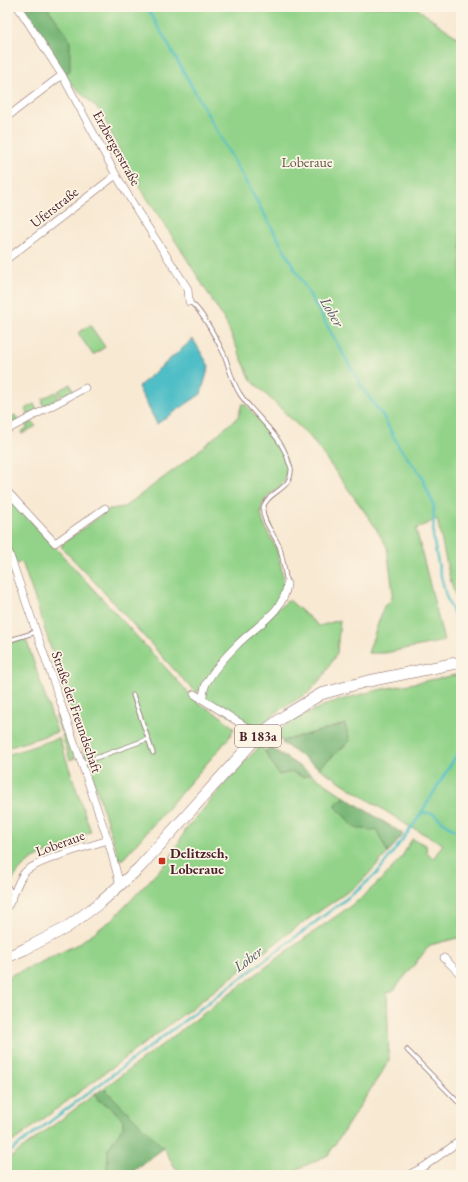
<svg xmlns="http://www.w3.org/2000/svg" width="468" height="1182" font-family="'EB Garamond',serif">
<rect width="100%" height="100%" fill="#fcf5e5"/>
<filter id="ink" filterUnits="userSpaceOnUse"><feTurbulence type="fractalNoise" baseFrequency=".025" numOctaves="2"/><feDisplacementMap in="SourceGraphic" scale="8" xChannelSelector="R" yChannelSelector="G"/><feConvolveMatrix kernelMatrix="1 2 1 2 8 2 1 2 1" color-interpolation-filters="sRGB"/></filter>
<filter id="wash" filterUnits="userSpaceOnUse"><feTurbulence type="fractalNoise" baseFrequency=".012" numOctaves="4" result="noise"/><feDisplacementMap in="SourceGraphic" scale="16" xChannelSelector="R" yChannelSelector="G"/><feGaussianBlur stdDeviation="0.9" result="paint"/><feColorMatrix in="noise" values="0 0 0 0 0 0 0 0 0 0 0 0 0 0 0 0 0 1.4 0 .05"/><feComposite in="paint" operator="in"/></filter>
<g filter="url(#wash)">
<rect width="100%" height="100%" fill="#f8e9d3"/>
<!-- green -->
<g fill="#93d389" stroke="#6e795a">
<polygon points="18,7 415,7 461,40 461,613 450,579 437,519 416,529 444,641 385,653 368,653 384,606 390,602 393,593 387,547 372,522 311,438 251,380 225,321 180,248 129,171 101,112 62,75"/>
<polygon points="90,325 105,347 93,355 78,333"/>
<polygon points="70,384 73,390 61,397 58,391"/>
<polygon points="56,392 59,398 44,406 42,403 43,402 42,399"/>
<polygon points="34,404 37,410 28,415 25,409"/>
<path d="M242,404H245C259,420 285,446 288,467C291,486 266,491 262,506C258,520 270,534 275,546C278,553 284,577 284,585C284,593 278,603 275,611L289,600L319,626L340,620L337,653L324,675L308,693L281,709L259,727L223,712L202,699L206,678L198,693L189,686L91,578L62,548V544L110,509L124,507L190,458L238,417Z"/>
<polygon points="15,415 18,421 8,426 7,419"/>
<polygon points="32,422 36,426 22,434 21,432 27,428 26,425"/>
<polygon points="7,495 197,702 222,717 234,728 229,738 123,859 119,859 34,596 22,562 16,564 7,538"/>
<polygon points="23,638 27,642 57,732 7,748 7,644"/>
<polygon points="461,674 461,937 430,945 394,990 387,993 389,1061 328,1155 285,1175 182,1175 174,1166 164,1148 104,1088 294,946 359,900 385,876 401,858 412,839 426,845 427,853 433,859 443,844 407,825 319,768 350,741 345,724 283,741 273,736 291,721 330,703 373,691"/>
<polygon points="61,715 66,730 61,732 56,716"/>
<polygon points="67,733 75,758 70,760 62,735"/>
<path d="M59,738L91,832L84,834L86,841C59,849 25,854 12,882L7,877V755Z"/>
<polygon points="261,745 279,775 292,772 303,777 311,774 345,797 334,806 377,830 388,853 359,884 298,926 193,1007 7,1146 7,977 37,964 78,944 113,919 170,859 186,829 238,769"/>
<polygon points="95,1094 99,1100 111,1107 123,1120 123,1127 108,1149 107,1175 7,1175 7,1160"/>
</g>
<!-- forest -->
<g fill="#76b575" stroke="#606a50">
<polygon points="18,7 47,7 67,34 70,42 70,71 62,75"/>
<polygon points="345,724 350,741 319,768 282,743 283,741"/>
<polygon points="270,747 311,774 303,777 292,772 279,775 265,751"/>
<polygon points="345,797 403,834 388,853 377,831 355,828 334,805"/>
<polygon points="104,1088 164,1148 128,1175 107,1175 108,1149 123,1127 123,1120 111,1107 98,1100 95,1094"/>
</g>
<!-- water -->
<polygon fill="#50bec6" stroke="#4d6e78" points="193,339 209,366 201,394 157,424 138,387"/>
<g fill="none" stroke-linecap="round" stroke-linejoin="round">
<!-- stream -->
<g stroke="#50bec6" stroke-width="2.5">
<polyline points="147,7 363,389 383,416 399,447 421,475 434,506 433,537 439,568 446,596 460,629 461,638"/>
<polyline points="422,812 434,814 451,828 461,833"/>
<polyline points="7,1154 358,890 378,872 415,823 456,756 461,743"/>
</g>
</g>
</g>
<g filter="url(#ink)">
<g fill="none" stroke-linecap="round" stroke-linejoin="round">
<!-- service casing -->
<g stroke="#876666" stroke-width="5">
<g id="service">
<path d="M189,302C199,305 219,344 224,354C229,367 232,382 240,394C255,417 281,434 289,463C290,465 292,469 291,471C291,490 265,493 263,509C262,521 276,537 280,548C283,560 285,572 287,584"/>
<polyline points="7,641 36,632"/>
<polyline points="133,695 153,753"/>
<polyline points="82,763 148,739"/>
<polyline points="7,885 13,895"/>
<polyline points="407,1050 461,1105"/>
</g>
</g>
<!-- minor casing -->
<g stroke="#876666" stroke-width="8">
<g id="minor">
<polyline points="18,7 62,75 116,175 138,212 188,289 189,302"/>
<polyline points="7,117 62,75"/>
<polyline points="7,259 116,175"/>
<polyline points="7,430 85,388"/>
<polyline points="7,491 55,543 105,508"/>
<polyline points="7,547 108,840 120,885"/>
<polyline points="194,694 259,735"/>
<path d="M202,699C204,694 204,688 206,684C212,672 227,655 237,645C254,627 285,612 287,584"/>
<path d="M7,907C15,897 16,882 25,872C37,860 90,846 108,840"/>
<polyline points="444,958 461,975"/>
<polyline points="408,1175 425,1166 461,1140"/>
</g>
</g>
<!-- primary casing -->
<g stroke="#876666" stroke-width="12">
<polyline id="primary" points="7,957 25,949 66,928 101,902 139,868 259,735 286,715 321,694 364,682 461,662"/>
</g>
<!-- service -->
<use href="#service" stroke="#fff" stroke-width="3.5"/>
<!-- minor -->
<use href="#minor" stroke="#fff" stroke-width="7"/>
<!-- primary -->
<use href="#primary" stroke="#fff" stroke-width="11"/>
</g>
</g>
<!-- markers -->
<rect fill="#c8321e" stroke="#fcf5e5" stroke-width="1.5" x="158" y="857" width="8" height="8" rx="2"/>
<g text-anchor="middle" stroke-width="3.5" stroke-linejoin="round" paint-order="stroke">
<!-- shield labels -->
<rect fill="#fcf5e5" stroke="#7f5f63" stroke-width="1" x="235" y="725" width="46" height="22" rx="3"/>
<g font-size="13" font-weight="bold" fill="#4a1f2b">
<text x="258" y="741">B 183a</text>
</g>
<!-- street labels -->
<g font-size="14" fill="#4a1f2b" stroke="#fcf5e5">
<text transform="translate(117 148) rotate(61)" y="5">Erzbergerstraße</text>
<text transform="translate(54 207) rotate(-38)" y="5">Uferstraße</text>
<text transform="translate(77 712) rotate(71)" y="5">Straße der Freundschaft</text>
<text transform="translate(60 843) rotate(-20)" y="5">Loberaue</text>
</g>
<!-- park labels -->
<g font-size="14" fill="#605547" stroke="#fcf5e5">
<text x="307" y="167">Loberaue</text>
</g>
<!-- poi labels -->
<g font-size="14" font-weight="bold" fill="#4a1f2b" stroke="#fcf5e5" text-anchor="start">
<text x="170" y="858">Delitzsch,<tspan x="170" dy="16">Loberaue</tspan></text>
</g>
<!-- water labels -->
<g font-size="15" font-style="italic" fill="#4c5761" stroke="#fcf5e5">
<text transform="translate(332 312) rotate(60)" y="5">Lober</text>
<text transform="translate(248 959) rotate(-37)" y="5">Lober</text>
</g>
</g>
<!-- margin -->
<rect width="468" height="1182" fill="none" stroke="#fcf5e5" stroke-width="24"/>
</svg>
